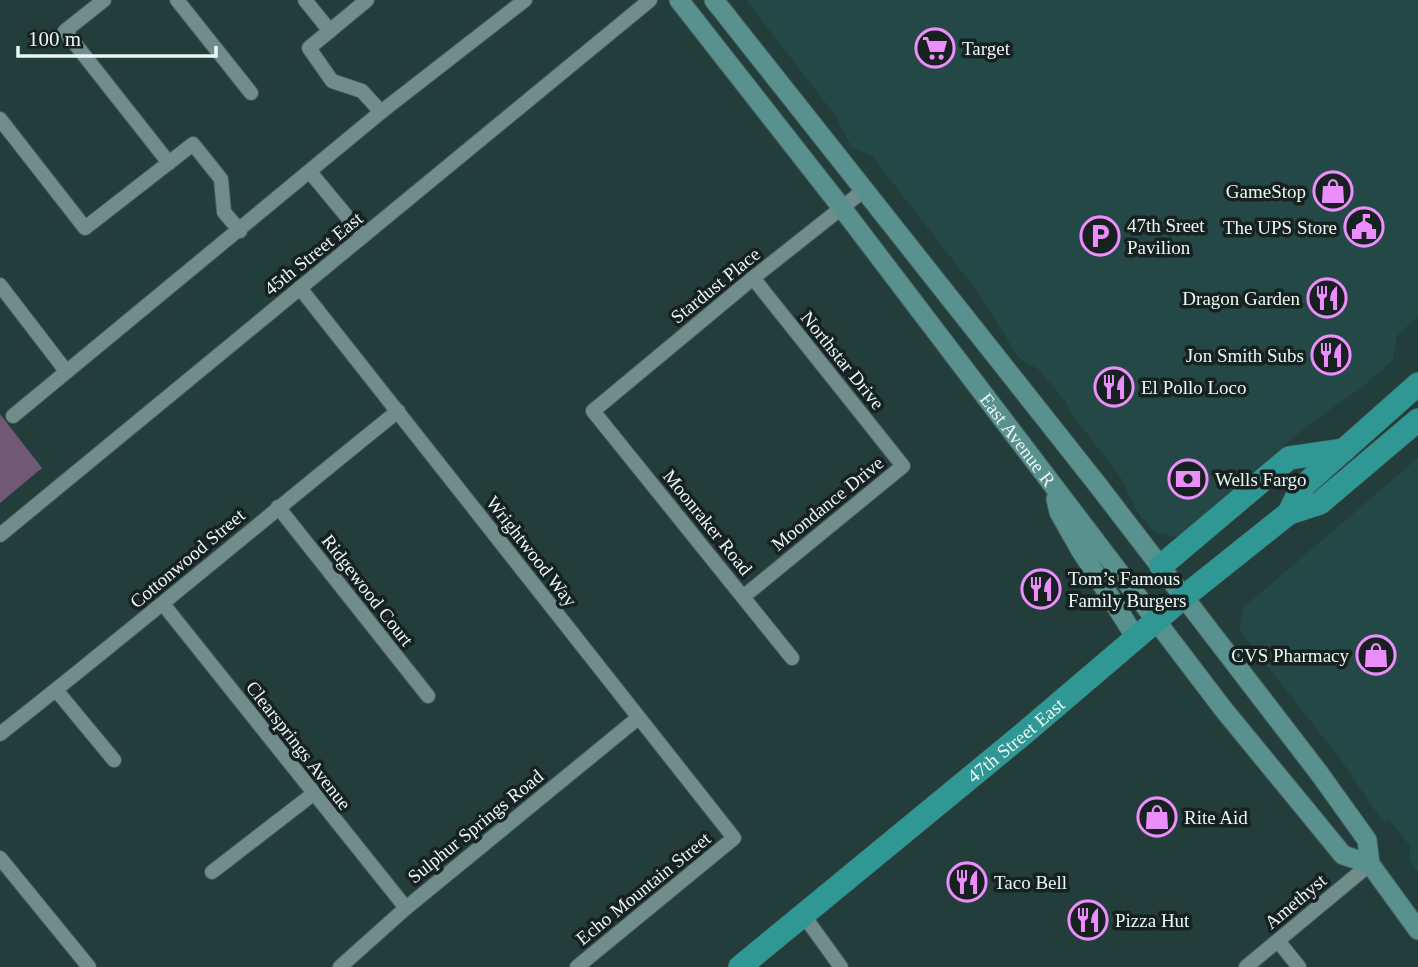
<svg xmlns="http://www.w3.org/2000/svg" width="1418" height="967" font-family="'Times New Roman',serif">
<rect width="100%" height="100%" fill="#233d3b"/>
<!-- built -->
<g fill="#244846">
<polygon points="746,0 1418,0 1418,316 1397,336 1393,360 1362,387 1306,427 1178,537 1154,532 1136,510 1120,476 1073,416 1066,402 1038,369 1019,358 980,295 872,156 852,148 835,115"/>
<polygon points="1418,458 1418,872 1409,860 1410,846 1389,820 1382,821 1341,760 1239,630 1242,609"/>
</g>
<!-- green -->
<polygon fill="#715875" points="0,414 42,468 0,503"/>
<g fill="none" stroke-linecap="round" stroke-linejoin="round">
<!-- minor casing -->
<g stroke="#435a59" stroke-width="16">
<g id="minor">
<polyline points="104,0 65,31 169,163"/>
<polyline points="177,0 251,93"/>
<polyline points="305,0 330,31"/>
<polyline points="367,0 309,48 332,81 362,91 381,112"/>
<polyline points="0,119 85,228 193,144 221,179 224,212 240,231"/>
<polyline points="310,172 363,236"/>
<polyline points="0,285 66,371"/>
<polyline points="300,288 734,838 577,967"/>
<polyline points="13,416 381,112 525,0"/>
<polyline points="278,507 428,696"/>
<polyline points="0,535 650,0"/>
<polyline points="743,597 903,466 753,278"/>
<polyline points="163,604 406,908"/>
<polyline points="792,658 593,411 753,278 863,191"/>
<polyline points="56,690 114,760"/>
<path d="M0,734C134,629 265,518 398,411"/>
<polyline points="0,858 89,967"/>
<polyline points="212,872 313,794"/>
<polyline points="804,916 841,967"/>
<polyline points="1278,941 1299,967"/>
<polyline points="340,967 406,908 638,718"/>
<polyline points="1246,967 1370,864"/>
</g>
</g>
<!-- secondary casing -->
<g stroke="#435a59" stroke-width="21">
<g id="secondary">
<path id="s1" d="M679,0L842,208L1224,710L1343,855L1370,864"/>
<polyline points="714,0 1097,484 1319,773 1367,840 1370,864 1418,930"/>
<polyline points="1056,499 1059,512 1081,551 1136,638"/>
</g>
</g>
<!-- trunk casing -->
<g stroke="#435a59" stroke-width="24">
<g id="trunk">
<polyline points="1289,513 1301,488 1418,384"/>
<polyline points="1161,566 1289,458 1344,450"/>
<path id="s2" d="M740,967L1022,735L1185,596L1289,513L1320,503L1418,420"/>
</g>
</g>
<!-- minor -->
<use href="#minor" stroke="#718d8b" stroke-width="14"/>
<!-- secondary -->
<use href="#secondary" stroke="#59918e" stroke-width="19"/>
<!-- trunk -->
<use href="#trunk" stroke="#309894" stroke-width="23"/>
</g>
<!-- icons -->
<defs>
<g id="supermarket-ring" transform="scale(2.0125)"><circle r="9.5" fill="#162120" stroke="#eb8dfb" stroke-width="1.5"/><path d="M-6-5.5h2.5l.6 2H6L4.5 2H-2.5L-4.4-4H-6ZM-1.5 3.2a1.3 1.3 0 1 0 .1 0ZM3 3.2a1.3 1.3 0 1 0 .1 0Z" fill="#eb8dfb"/></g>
<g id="shop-ring" transform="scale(2.0125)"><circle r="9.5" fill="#162120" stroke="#eb8dfb" stroke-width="1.5"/><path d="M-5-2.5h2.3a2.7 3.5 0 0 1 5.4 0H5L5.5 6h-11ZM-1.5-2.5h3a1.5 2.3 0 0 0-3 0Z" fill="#eb8dfb"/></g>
<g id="civic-ring" transform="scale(2.0125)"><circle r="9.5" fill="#162120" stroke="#eb8dfb" stroke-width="1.5"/><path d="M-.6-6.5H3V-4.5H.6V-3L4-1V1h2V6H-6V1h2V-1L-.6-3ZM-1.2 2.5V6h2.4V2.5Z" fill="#eb8dfb"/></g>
<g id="parking-ring" transform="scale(2.0125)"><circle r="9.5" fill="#162120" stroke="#eb8dfb" stroke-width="1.5"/><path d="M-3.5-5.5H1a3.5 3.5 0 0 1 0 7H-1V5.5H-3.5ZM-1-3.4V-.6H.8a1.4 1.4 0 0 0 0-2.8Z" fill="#eb8dfb"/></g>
<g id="restaurant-ring" transform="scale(2.0125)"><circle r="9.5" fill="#162120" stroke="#eb8dfb" stroke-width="1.5"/><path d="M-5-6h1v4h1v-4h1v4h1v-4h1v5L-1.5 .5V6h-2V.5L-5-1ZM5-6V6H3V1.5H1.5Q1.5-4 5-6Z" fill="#eb8dfb"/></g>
<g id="bank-ring" transform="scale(2.0125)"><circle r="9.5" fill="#162120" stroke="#eb8dfb" stroke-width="1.5"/><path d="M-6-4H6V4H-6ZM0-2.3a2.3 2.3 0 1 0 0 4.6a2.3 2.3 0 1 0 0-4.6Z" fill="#eb8dfb"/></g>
</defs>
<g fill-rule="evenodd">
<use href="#supermarket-ring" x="935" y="48"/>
<use href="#shop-ring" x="1333" y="191"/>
<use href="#civic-ring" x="1364" y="227"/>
<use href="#parking-ring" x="1100" y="236"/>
<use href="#restaurant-ring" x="1327" y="298"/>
<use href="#restaurant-ring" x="1331" y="355"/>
<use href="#restaurant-ring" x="1114" y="387"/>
<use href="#bank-ring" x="1188" y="479"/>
<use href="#restaurant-ring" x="1041" y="589"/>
<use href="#shop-ring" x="1376" y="655"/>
<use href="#shop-ring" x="1157" y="817"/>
<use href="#restaurant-ring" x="967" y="882"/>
<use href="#restaurant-ring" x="1088" y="920"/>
</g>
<g text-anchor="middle" stroke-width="7" stroke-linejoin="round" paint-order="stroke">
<!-- poi labels -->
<g font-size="19" fill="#e9f8f7" stroke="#162120" text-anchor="start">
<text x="962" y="55">Target</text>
<text x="1306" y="198" text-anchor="end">GameStop</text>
<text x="1127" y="232">47th Sreet<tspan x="1127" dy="22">Pavilion</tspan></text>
<text x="1337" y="234" text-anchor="end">The UPS Store</text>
<text x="1300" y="305" text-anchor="end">Dragon Garden</text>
<text x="1304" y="362" text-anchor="end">Jon Smith Subs</text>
<text x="1141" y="394">El Pollo Loco</text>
<text x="1215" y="486">Wells Fargo</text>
<text x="1068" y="585">Tom’s Famous<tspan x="1068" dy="22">Family Burgers</tspan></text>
<text x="1349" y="662" text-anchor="end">CVS Pharmacy</text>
<text x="1184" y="824">Rite Aid</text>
<text x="994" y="889">Taco Bell</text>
<text x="1115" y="927">Pizza Hut</text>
</g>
<!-- street labels -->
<g font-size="19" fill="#e9f8f7" stroke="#162120">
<text transform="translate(313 253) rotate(-39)" y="7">45th Street East</text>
<text transform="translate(715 285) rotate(-39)" y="7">Stardust Place</text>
<text transform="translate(843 360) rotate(51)" y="7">Northstar Drive</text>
<text dy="7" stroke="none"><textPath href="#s1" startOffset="555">East Avenue R</textPath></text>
<text transform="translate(827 503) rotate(-39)" y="7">Moondance Drive</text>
<text transform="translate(708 522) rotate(51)" y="7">Moonraker Road</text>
<text transform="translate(532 551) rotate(52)" y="7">Wrightwood Way</text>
<text transform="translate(187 558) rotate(-40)" y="7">Cottonwood Street</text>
<text transform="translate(368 590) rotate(52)" y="7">Ridgewood Court</text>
<text dy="7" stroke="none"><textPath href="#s2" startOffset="357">47th Street East</textPath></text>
<text transform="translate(299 745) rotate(52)" y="7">Clearsprings Avenue</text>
<text transform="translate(475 826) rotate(-39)" y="7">Sulphur Springs Road</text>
<text transform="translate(643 888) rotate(-39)" y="7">Echo Mountain Street</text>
<text transform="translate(1295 901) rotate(-40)" y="7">Amethyst</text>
</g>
</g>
<!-- scale -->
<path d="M18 46v10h198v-10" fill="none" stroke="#e9f8f7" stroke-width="3.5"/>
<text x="28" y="46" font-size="21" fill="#e9f8f7" stroke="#162120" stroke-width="5" paint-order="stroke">100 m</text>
</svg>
